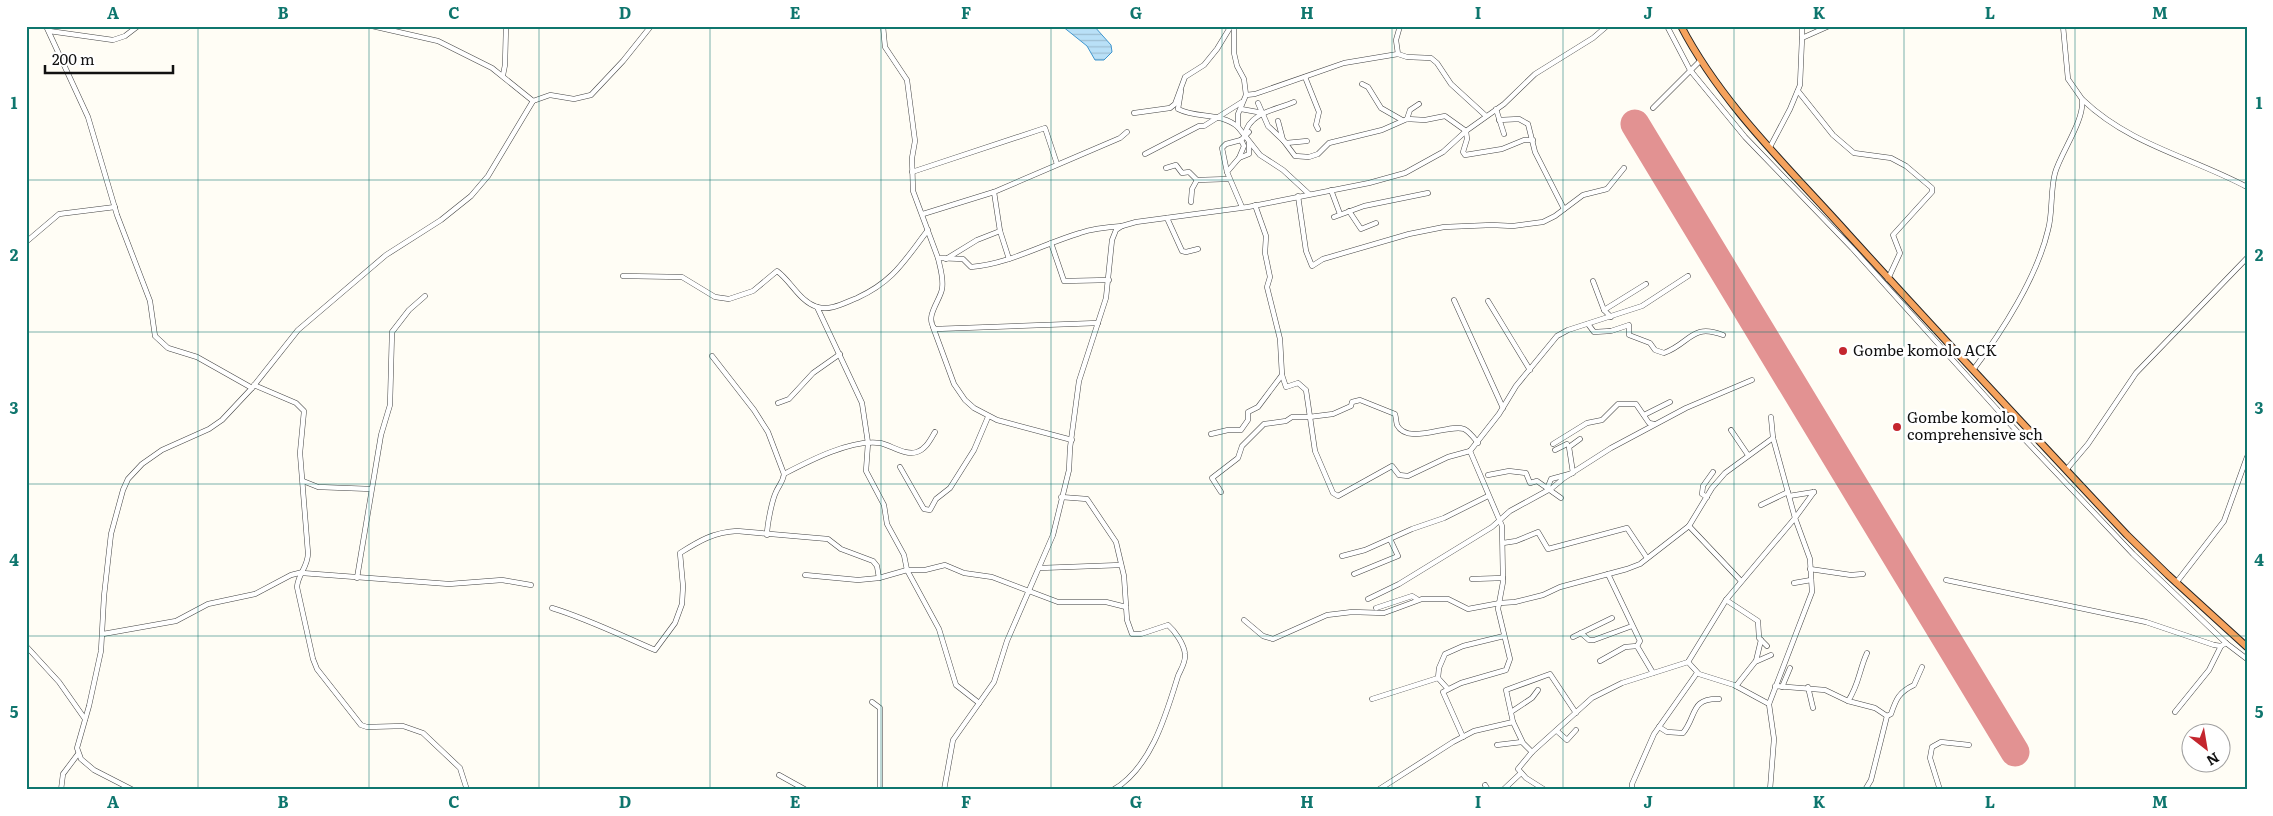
<svg xmlns="http://www.w3.org/2000/svg" width="2273" height="816" font-family="Literata,serif">
<defs>
<pattern id="water-rules" width="6" height="5" patternUnits="userSpaceOnUse" patternTransform="scale(1.25)"><rect width="6" height="5" fill="#b9e0f7"/><path d="M0 2.5h6" fill="none" stroke="#9ebfd3"/></pattern>
</defs>
<rect width="100%" height="100%" fill="#fffdf5"/>
<!-- water -->
<polygon fill="url(#water-rules)" stroke="#3f96cf" points="1062,26 1094,26 1111,45 1112,52 1104,60 1095,60 1087,46"/>
<g fill="none" stroke-linecap="round" stroke-linejoin="round">
<!-- runway -->
<polyline stroke="#e29292" stroke-width="29" points="1635,124 2015,752"/>
<!-- minor casing -->
<g stroke="#444" stroke-width="5.5">
<g id="minor">
<polyline points="46,26 88,117 117,215 150,301 155,336 168,348 197,357 252,388"/>
<polyline points="372,26 438,41 492,68 533,101"/>
<path d="M883,26L885,47L907,80L915,141L912,158L913,191L938,258L963,259L971,267C1009,264 1043,244 1080,233C1094,228 1108,227 1122,226"/>
<polyline points="1234,26 1234,53 1237,66 1244,79 1246,95 1238,114 1238,127 1260,155 1283,170 1309,194"/>
<polyline points="1667,26 1690,70 1745,137 1852,248 2012,426 2133,554 2226,643 2247,659"/>
<polyline points="49,31 113,40 125,36 138,26"/>
<polyline points="1802,38 1802,26"/>
<polyline points="1398,54 1396,40 1400,26"/>
<polyline points="503,75 505,65 506,26"/>
<polyline points="1305,77 1319,112 1316,125 1318,129"/>
<polyline points="1362,84 1368,87 1381,108 1402,120"/>
<path d="M1181,91L1178,109C1198,119 1220,112 1238,127"/>
<polyline points="1798,91 1833,135 1854,153 1891,158 1906,166 1932,188 1932,192 1893,235 1900,253 1888,279"/>
<polyline points="1246,95 1255,94 1344,63 1398,54 1407,57 1431,58 1437,63 1451,84 1486,116"/>
<path d="M2083,100C2130,145 2191,157 2247,187"/>
<polyline points="1258,103 1268,126 1286,143 1307,141"/>
<polyline points="1653,108 1700,61"/>
<polyline points="1241,109 1263,113"/>
<polyline points="1496,109 1504,134"/>
<polyline points="1134,113 1170,108 1175,104 1185,77 1204,65 1217,49 1231,26"/>
<polyline points="1407,119 1410,110 1419,104"/>
<polyline points="1499,120 1519,119 1528,124 1535,152 1564,209"/>
<polyline points="1278,121 1283,140 1295,156 1309,157 1318,154 1329,143 1382,130 1407,119 1425,120 1445,116 1466,131 1467,139 1463,152 1465,155 1502,149 1524,140 1533,140"/>
<path d="M1245,134C1250,112 1276,110 1294,102"/>
<polyline points="1770,147 1790,109 1800,85 1802,38 1829,26"/>
<polyline points="1145,154 1199,126 1204,126 1242,102"/>
<polyline points="1239,158 1249,154 1249,142"/>
<polyline points="1166,168 1176,165 1182,173 1189,172 1197,180 1229,179"/>
<polyline points="912,172 1045,128 1057,164"/>
<polyline points="1227,172 1222,148 1226,144 1241,140"/>
<polyline points="1331,190 1340,214"/>
<polyline points="1298,196 1306,251 1312,266 1323,259 1409,234 1444,227 1492,225 1513,226 1543,222 1555,216 1583,195 1607,189 1624,168"/>
<polyline points="1191,202 1192,189 1197,180"/>
<polyline points="1242,207 1227,172 1239,158 1244,146 1241,140 1249,132"/>
<polyline points="1349,211 1361,229 1376,223"/>
<polyline points="923,214 994,192"/>
<polyline points="1334,217 1364,206 1428,193"/>
<polyline points="1167,218 1182,251 1186,252 1198,249"/>
<polyline points="26,242 59,214 115,207"/>
<polyline points="1051,243 1064,281 1109,280"/>
<path d="M938,258C940,267 944,279 942,289C940,301 924,317 935,329L1098,323"/>
<polyline points="946,259 977,240 1000,231"/>
<polyline points="1009,259 1000,231 994,192 1120,138 1127,132"/>
<path d="M623,276L682,277L715,297L729,299L753,291L777,271C791,281 799,301 817,307C831,311 844,303 857,298C894,281 904,261 928,230"/>
<polyline points="1593,281 1604,310 1611,317"/>
<polyline points="1454,300 1503,408"/>
<polyline points="1488,301 1530,370"/>
<polyline points="817,307 862,403 868,443 866,471 884,505 887,524 904,555 907,570 939,629 956,685 979,703"/>
<polyline points="1604,310 1646,284"/>
<path d="M1588,324L1594,332L1611,331L1629,325V335L1650,343L1655,350L1664,353C1691,343 1691,323 1723,335"/>
<polyline points="933,327 954,384 965,400 974,408 997,420 1072,440"/>
<polyline points="712,356 754,410 768,432 784,474"/>
<path d="M1973,370C2002,332 2037,277 2048,230C2053,212 2050,192 2055,173C2061,152 2085,120 2082,99L2068,79L2063,26"/>
<polyline points="1282,375 1286,387 1298,383 1306,390 1315,451 1333,493 1338,496 1392,466 1399,475 1408,476 1448,457 1470,451"/>
<path d="M254,385L296,403L304,411L300,453L308,553C308,567 298,574 297,587L313,659L317,669L361,725L367,727L403,726L423,733L460,768L467,790"/>
<polyline points="778,403 789,399 813,373 840,354"/>
<polyline points="1644,415 1670,402"/>
<polyline points="1731,430 1748,455"/>
<polyline points="1211,434 1228,430 1241,430 1248,420 1248,412 1258,407 1282,375 1280,339 1267,287 1270,277 1265,253 1266,236 1255,205"/>
<polyline points="1553,444 1587,423 1602,420 1618,404 1636,404 1649,423 1654,424"/>
<polyline points="1555,450 1567,444"/>
<polyline points="900,467 924,509 930,510 936,499 950,488 974,450 988,417"/>
<polyline points="2066,470 2088,444 2136,373 2247,258"/>
<polyline points="1488,475 1509,471 1526,473 1530,483 1537,481 1561,498"/>
<polyline points="303,481 318,487 371,489"/>
<polyline points="1547,489 1551,479 1573,473 1569,447 1580,439"/>
<path d="M1221,492L1212,478L1238,458L1242,446L1264,424L1286,421L1292,417H1309L1333,414L1351,406L1352,402L1360,400L1395,414C1396,417 1396,421 1397,425C1408,446 1449,423 1464,429C1470,432 1474,438 1478,443"/>
<polyline points="1789,496 1814,492"/>
<path d="M1061,497L1087,499L1116,542L1124,576L1127,620L1132,634H1141L1168,625C1175,631 1184,644 1185,654C1186,662 1181,669 1178,676C1166,715 1151,768 1113,790"/>
<polyline points="1707,497 1702,494 1703,486 1713,472"/>
<polyline points="1761,505 1788,492"/>
<polyline points="1689,526 1741,581"/>
<path d="M767,535C767,525 772,500 776,492C779,485 783,482 784,474C809,461 851,439 880,443C891,445 905,456 917,452C926,449 930,440 935,432"/>
<polyline points="1503,543 1516,541 1538,532 1548,549 1627,528 1647,558"/>
<polyline points="1342,556 1365,550 1412,529 1444,518 1488,496"/>
<polyline points="1040,568 1121,565"/>
<polyline points="1810,569 1851,575 1863,574"/>
<polyline points="302,573 449,584 502,580 531,585"/>
<polyline points="1354,574 1398,556 1390,539"/>
<polyline points="1608,574 1640,641 1637,646 1653,673"/>
<polyline points="805,575 858,580 879,578"/>
<polyline points="357,578 381,435 390,405 392,332 409,310 425,296"/>
<polyline points="1472,579 1503,578"/>
<polyline points="1946,580 2146,622 2214,645 2221,646 2226,643"/>
<polyline points="1794,583 1811,580"/>
<polyline points="2176,583 2224,521 2247,457"/>
<polyline points="1368,599 1399,584 1492,527 1510,511 1552,488 1564,478 1611,448 1686,408 1752,380"/>
<polyline points="1726,600 1758,621 1759,638 1767,646"/>
<path d="M552,608C588,619 620,635 655,650L675,623L682,604L683,586L680,553C699,541 714,532 737,531L828,539L841,549L873,561L877,566L879,578L907,570H925L945,565L964,573L992,577L1058,602H1106L1126,607"/>
<polyline points="1376,608 1412,596 1417,599"/>
<polyline points="1244,620 1263,636 1273,639 1327,615 1352,612 1384,613 1422,599 1448,599 1468,609 1500,603 1515,602 1543,595 1560,587 1627,569 1640,564 1689,526 1712,488 1725,473 1773,438"/>
<polyline points="1581,633 1589,640 1594,640 1632,626"/>
<polyline points="103,634 176,621 208,604 255,594 291,575 303,572"/>
<polyline points="1573,637 1612,618"/>
<polyline points="26,646 59,682 85,719"/>
<polyline points="1600,661 1625,647 1637,646"/>
<polyline points="1756,661 1761,640"/>
<polyline points="1688,662 1699,674 1734,685 1769,704"/>
<polyline points="1438,678 1447,688"/>
<polyline points="1736,686 1755,662 1771,655"/>
<polyline points="1775,686 1825,690 1848,701 1875,708 1887,716"/>
<polyline points="1782,687 1790,668"/>
<polyline points="1808,687 1813,708"/>
<polyline points="1372,699 1438,678 1439,668 1445,654 1463,646 1504,636"/>
<path d="M1848,701C1859,685 1859,670 1867,653"/>
<polyline points="872,702 880,708 880,790"/>
<polyline points="1511,712 1532,698 1538,690"/>
<polyline points="2175,712 2209,670 2221,646"/>
<polyline points="1513,722 1506,690 1550,674 1576,713"/>
<path d="M1659,727L1667,732L1683,733C1697,716 1690,698 1719,699"/>
<polyline points="1557,731 1567,740 1576,730"/>
<polyline points="1463,737 1443,692 1461,683 1506,670 1510,659 1498,609 1503,582 1502,526 1470,451 1499,414 1516,386 1557,336 1568,330 1642,306 1688,276"/>
<polyline points="1497,745 1522,742"/>
<polyline points="1532,752 1518,769 1526,778 1545,790"/>
<polyline points="779,775 806,790"/>
<polyline points="1485,785 1488,790"/>
<polyline points="61,790 63,774 78,754"/>
<polyline points="133,790 94,770 81,759 77,748 89,706 101,651 104,596 111,534 123,490 128,479 142,464 162,450 209,429 222,420 252,388 298,330 386,255 441,220 471,196 488,176 533,101 550,95 574,99 591,95 623,61 651,26"/>
<polyline points="944,790 953,740 994,682 1007,641 1053,535 1069,470 1070,448 1079,381 1106,298 1112,240 1116,230 1122,226 1136,222 1248,207 1369,183 1405,173 1443,152 1466,131 1504,104 1535,74 1593,38 1607,26"/>
<polyline points="1378,790 1453,742 1474,731 1513,722 1523,743 1532,752 1592,698 1622,683 1688,662 1726,600 1795,518 1773,438 1771,417"/>
<polyline points="1503,790 1521,773"/>
<polyline points="1632,790 1632,784 1654,734 1697,673"/>
<polyline points="1770,790 1774,739 1769,704 1812,592 1810,559 1795,518 1814,492"/>
<path d="M1865,790L1871,780L1887,716L1891,714C1896,699 1899,692 1914,685L1922,667"/>
<polyline points="1940,790 1930,758 1932,747 1941,742 1969,745"/>
</g>
</g>
<!-- highway casing -->
<g stroke="#222" stroke-width="8">
<path id="highway" d="M1681,26C1722,105 1790,169 1849,235C1941,336 2034,436 2127,535L2168,575L2247,647"/>
</g>
<!-- minor -->
<use href="#minor" stroke="#fff" stroke-width="4.5"/>
<!-- highway -->
<use href="#highway" stroke="#f5a25d" stroke-width="6"/>
</g>
<!-- grid -->
<path fill="none" stroke="#0f766e" stroke-width="1" stroke-opacity="0.55" d="M198,26V790M369,26V790M539,26V790M710,26V790M881,26V790M1051,26V790M1222,26V790M1392,26V790M1563,26V790M1734,26V790M1904,26V790M2075,26V790M26,180H2247M26,332H2247M26,484H2247M26,636H2247"/>
<!-- markers -->
<g fill="#c4262e" stroke="#fff" stroke-width="2">
<circle cx="1843" cy="351" r="5"/>
<circle cx="1897" cy="427" r="5"/>
</g>
<g text-anchor="middle" stroke-width="5" stroke-linejoin="round" paint-order="stroke">
<!-- poi labels -->
<g font-size="15" fill="#111" stroke="#fff" text-anchor="start">
<text x="1853" y="356">Gombe komolo ACK</text>
<text x="1907" y="423">Gombe komolo<tspan x="1907" dy="17">comprehensive sch</tspan></text>
</g>
</g>
<!-- border -->
<rect width="2273" height="816" fill="none" stroke="#ffffff" stroke-width="55"/>
<!-- north arrow -->
<g transform="translate(2206 748) rotate(149)"><circle r="24" fill="#ffffff" stroke="#a0a0a0"/>
<path d="M0-4L9 19L0 12L-9 19Z" fill="#c4262e"/>
<text y="-8" font-size="14" font-weight="bold" text-anchor="middle" fill="#111111">N</text>
</g>
<!-- scale -->
<path d="M45 65v8h128v-8" fill="none" stroke="#111111" stroke-width="2.5"/>
<text x="52" y="65" font-size="15" fill="#111111" stroke="#ffffff" stroke-width="4" paint-order="stroke">200 m</text>
<rect x="28" y="28" width="2218" height="760" fill="none" stroke="#0f766e" stroke-width="2"/>
<g font-size="16" text-anchor="middle" font-weight="bold" fill="#0f766e">
<text x="113" y="19">A</text>
<text x="283" y="19">B</text>
<text x="454" y="19">C</text>
<text x="625" y="19">D</text>
<text x="795" y="19">E</text>
<text x="966" y="19">F</text>
<text x="1136" y="19">G</text>
<text x="1307" y="19">H</text>
<text x="1478" y="19">I</text>
<text x="1648" y="19">J</text>
<text x="1819" y="19">K</text>
<text x="1990" y="19">L</text>
<text x="2160" y="19">M</text>
<text x="14" y="109">1</text>
<text x="2259" y="109">1</text>
<text x="14" y="261">2</text>
<text x="2259" y="261">2</text>
<text x="14" y="414">3</text>
<text x="2259" y="414">3</text>
<text x="14" y="566">4</text>
<text x="2259" y="566">4</text>
<text x="14" y="718">5</text>
<text x="2259" y="718">5</text>
<text x="113" y="808">A</text>
<text x="283" y="808">B</text>
<text x="454" y="808">C</text>
<text x="625" y="808">D</text>
<text x="795" y="808">E</text>
<text x="966" y="808">F</text>
<text x="1136" y="808">G</text>
<text x="1307" y="808">H</text>
<text x="1478" y="808">I</text>
<text x="1648" y="808">J</text>
<text x="1819" y="808">K</text>
<text x="1990" y="808">L</text>
<text x="2160" y="808">M</text>
</g>
</svg>
